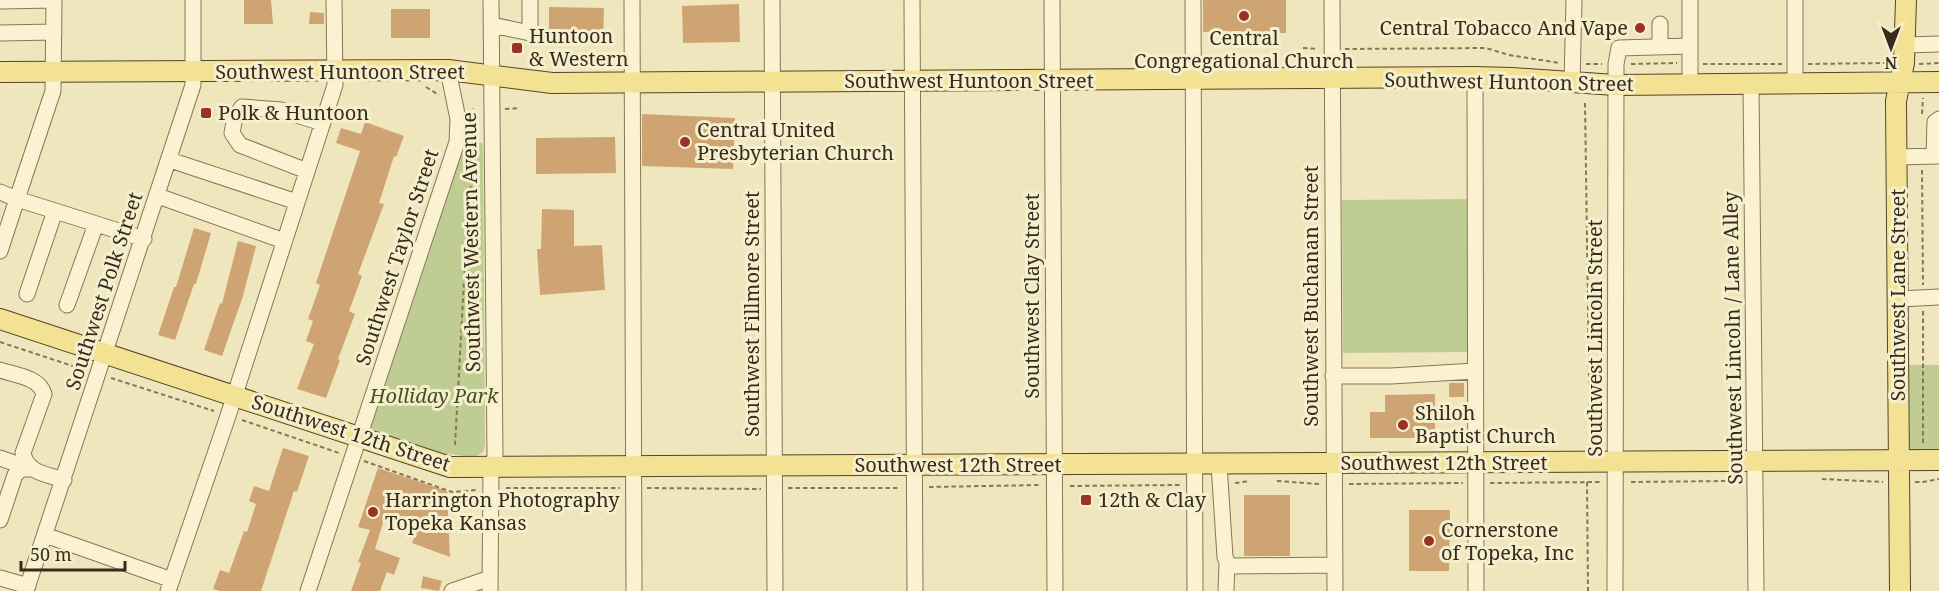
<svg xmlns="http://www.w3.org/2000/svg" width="1939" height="591" font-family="'Noto Serif',serif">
  <rect width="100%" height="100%" fill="#efe6be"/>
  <path fill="#bfcd92" d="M468 142 482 143 483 147 485 445 483 452 474 457 441 453 370 430 460 155Z
    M1470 199V352L1343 353 1342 200Z
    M1905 365H1939V451H1910L1907 448Z"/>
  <path fill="#cfa473" d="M244 0H271L273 24H244Z
    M1203 0H1286V33H1254V43L1228 42V31L1203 32Z
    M739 4 740 42 683 43 682 6Z
    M549 7 604 8 603 43H549Z
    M391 9H430V38H391Z
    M310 12 324 13V24H309Z
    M642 114 735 118 733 169 642 166Z
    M365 122 404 136 396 157 394 156 379 203 384 204 358 274 362 276 349 311 355 314 338 359 340 360 326 398 297 389 314 344 306 341 313 321 308 319 320 285 316 283 360 151 336 143 341 128 361 134Z
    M615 137 616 173 536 174V138Z
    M542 209 574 210V246L602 245 605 290 540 295 537 249H541Z
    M194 228 211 233 196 284H194L175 340 158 335 174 287H176Z
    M238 241 256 246 243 296 222 356 204 350 220 303 222 304Z
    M1449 383H1464V397H1449Z
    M1435 394V438H1370V412H1385V395Z
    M283 448 309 456 297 492 294 491 261 591H220L213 589 220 570 229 573 244 531 247 532 256 504 249 501 254 486 269 491Z
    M378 468 447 491 450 557 412 543 419 524 386 513 375 549 400 558 394 575 387 572 380 591H351L361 563 358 562 370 530 358 527Z
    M1244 495H1290V556H1244Z
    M1409 510H1450L1449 571H1409Z
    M423 576 442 581 439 591 421 588Z"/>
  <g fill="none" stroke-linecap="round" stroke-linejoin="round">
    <g stroke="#887756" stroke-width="17">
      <path id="minor" d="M632 0 634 591
        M772 0 775 591
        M912 0 915 591
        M1052 0 1055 591
        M1193 0 1195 591
        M1332 0 1335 591
        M1690 0V85
        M1795 0V85
        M0 1 54 0 53 91 17 199 0 192
        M492 25 530 33V0
        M0 33 54 32
        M1904 45 1939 44
        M1660 47V24
        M1475 77 1476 591
        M1572 83 1574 0
        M1751 85 1756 591
        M1934 156 1935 122 1939 119
        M1897 157 1939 156
        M170 160 297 202
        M307 171 240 145 232 133 235 117 242 107 281 110 322 123
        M158 196 284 241
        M0 251 17 199 144 239
        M27 294 55 211
        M1898 299 1939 297
        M67 305 96 224
        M0 370C15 375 39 377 44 394L23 453C27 473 46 474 64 480
        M1333 376H1391L1475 371
        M0 458 31 469
        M1219 464 1225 557 1228 564 1234 566 1334 565
        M0 520 15 475 21 469H31
        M45 535 172 580
        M0 578 28 586
        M26 591 193 85V0
        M168 591 228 416 335 85 334 0
        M308 591 457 142 458 119 448 70
        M452 591 490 578
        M490 591 491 467 495 457 491 0
        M1226 591 1227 563
        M1615 591 1616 64 1619 48 1690 46"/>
    </g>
    <g stroke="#55442b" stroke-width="22">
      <path id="major" d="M0 72 448 70 552 83 1475 77 1512 78 1615 85 1939 82
        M0 319 450 467 1939 460
        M1900 591 1896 101 1904 63 1906 0"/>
    </g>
    <path stroke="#887756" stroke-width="2" stroke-dasharray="4.5 3" stroke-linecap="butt" d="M1303 48 1318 49
      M1345 49 1486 48 1509 55 1560 63
      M1586 64H1602
      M1631 64 1677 63
      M1703 64H1782
      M1808 64 1887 63
      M1919 64 1939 63
      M426 87 439 95
      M1585 103 1590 445
      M505 109 520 108
      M1922 114 1923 98
      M1922 170 1923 285
      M1923 311V444
      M0 342 85 370
      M111 378 214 411
      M242 420 339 453
      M455 445 468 208 476 147 473 108
      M364 461 452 492 476 490
      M1822 479 1883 482
      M1277 481 1319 484
      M1587 482 1588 591
      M1631 482 1727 481 1742 479
      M1915 482H1923L1939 479
      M1235 483 1250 481
      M1490 483 1601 482
      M1349 484 1463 483
      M1070 486 1181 485
      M929 487 1040 485
      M506 488H620
      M647 488 761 489
      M788 488H899"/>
    <use href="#minor" stroke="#faf2d1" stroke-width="15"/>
    <use href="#major" stroke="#f4e294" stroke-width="20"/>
  </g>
  <g fill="#993125" stroke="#f6efce" stroke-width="2">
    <circle cx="1244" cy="16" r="6"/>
    <circle cx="1640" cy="28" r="6"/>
    <rect x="511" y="42" width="12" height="12" rx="3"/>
    <rect x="200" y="107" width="12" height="12" rx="3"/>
    <circle cx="685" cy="142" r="6"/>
    <circle cx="1403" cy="425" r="6"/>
    <rect x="1080" y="494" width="12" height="12" rx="3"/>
    <circle cx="373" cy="512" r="6"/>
    <circle cx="1429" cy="541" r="6"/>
  </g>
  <g text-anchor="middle" stroke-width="6" stroke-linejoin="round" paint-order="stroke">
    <g font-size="20" fill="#372c1c" stroke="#f6efce" text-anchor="start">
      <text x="1628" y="35" text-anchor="end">Central Tobacco And Vape</text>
      <text x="529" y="43">Huntoon<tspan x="529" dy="23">&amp; Western</tspan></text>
      <text x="1244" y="45" text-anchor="middle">Central<tspan x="1244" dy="23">Congregational Church</tspan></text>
      <text x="218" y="120">Polk &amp; Huntoon</text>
      <text x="697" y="137">Central United<tspan x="697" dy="23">Presbyterian Church</tspan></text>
      <text x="1415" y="420">Shiloh<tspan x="1415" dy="23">Baptist Church</tspan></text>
      <text x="385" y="507">Harrington Photography<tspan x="385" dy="23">Topeka Kansas</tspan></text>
      <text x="1098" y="507">12th &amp; Clay</text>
      <text x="1441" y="537">Cornerstone<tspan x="1441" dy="23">of Topeka, Inc</tspan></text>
    </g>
    <g font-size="20" fill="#372c1c" stroke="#f6efce">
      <text x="340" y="79">Southwest Huntoon Street</text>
      <text x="969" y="88">Southwest Huntoon Street</text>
      <text transform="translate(1509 82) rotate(1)" y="7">Southwest Huntoon Street</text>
      <text transform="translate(471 242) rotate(-91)" y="7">Southwest Western Avenue</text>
      <text transform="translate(397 257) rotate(-72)" y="7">Southwest Taylor Street</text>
      <text transform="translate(104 291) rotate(-72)" y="7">Southwest Polk Street</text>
      <text transform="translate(1898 295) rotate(-90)" y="7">Southwest Lane Street</text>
      <text transform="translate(1032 296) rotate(-90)" y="7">Southwest Clay Street</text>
      <text transform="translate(1311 296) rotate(-90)" y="7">Southwest Buchanan Street</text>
      <text transform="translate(752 314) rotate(-90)" y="7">Southwest Fillmore Street</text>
      <text transform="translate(1595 338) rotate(-90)" y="7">Southwest Lincoln Street</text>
      <text transform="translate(1733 338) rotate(-91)" y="7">Southwest Lincoln / Lane Alley</text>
      <text transform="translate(351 433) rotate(18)" y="7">Southwest 12th Street</text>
      <text x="1444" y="470">Southwest 12th Street</text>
      <text x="958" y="472">Southwest 12th Street</text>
    </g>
    <g font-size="20" font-style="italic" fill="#415421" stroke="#f6efce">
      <text x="434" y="403">Holliday Park</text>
    </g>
  </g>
  <g transform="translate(1891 48) rotate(180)" stroke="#f6efce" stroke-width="4.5" paint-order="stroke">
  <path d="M0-4.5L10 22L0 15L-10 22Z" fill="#372c1c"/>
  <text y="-9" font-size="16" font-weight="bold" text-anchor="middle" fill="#372c1c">N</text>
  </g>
  <path d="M21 561v9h104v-9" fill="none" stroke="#372c1c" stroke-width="3"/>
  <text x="30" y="561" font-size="18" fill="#372c1c" stroke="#f6efce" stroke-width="4.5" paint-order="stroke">50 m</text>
</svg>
